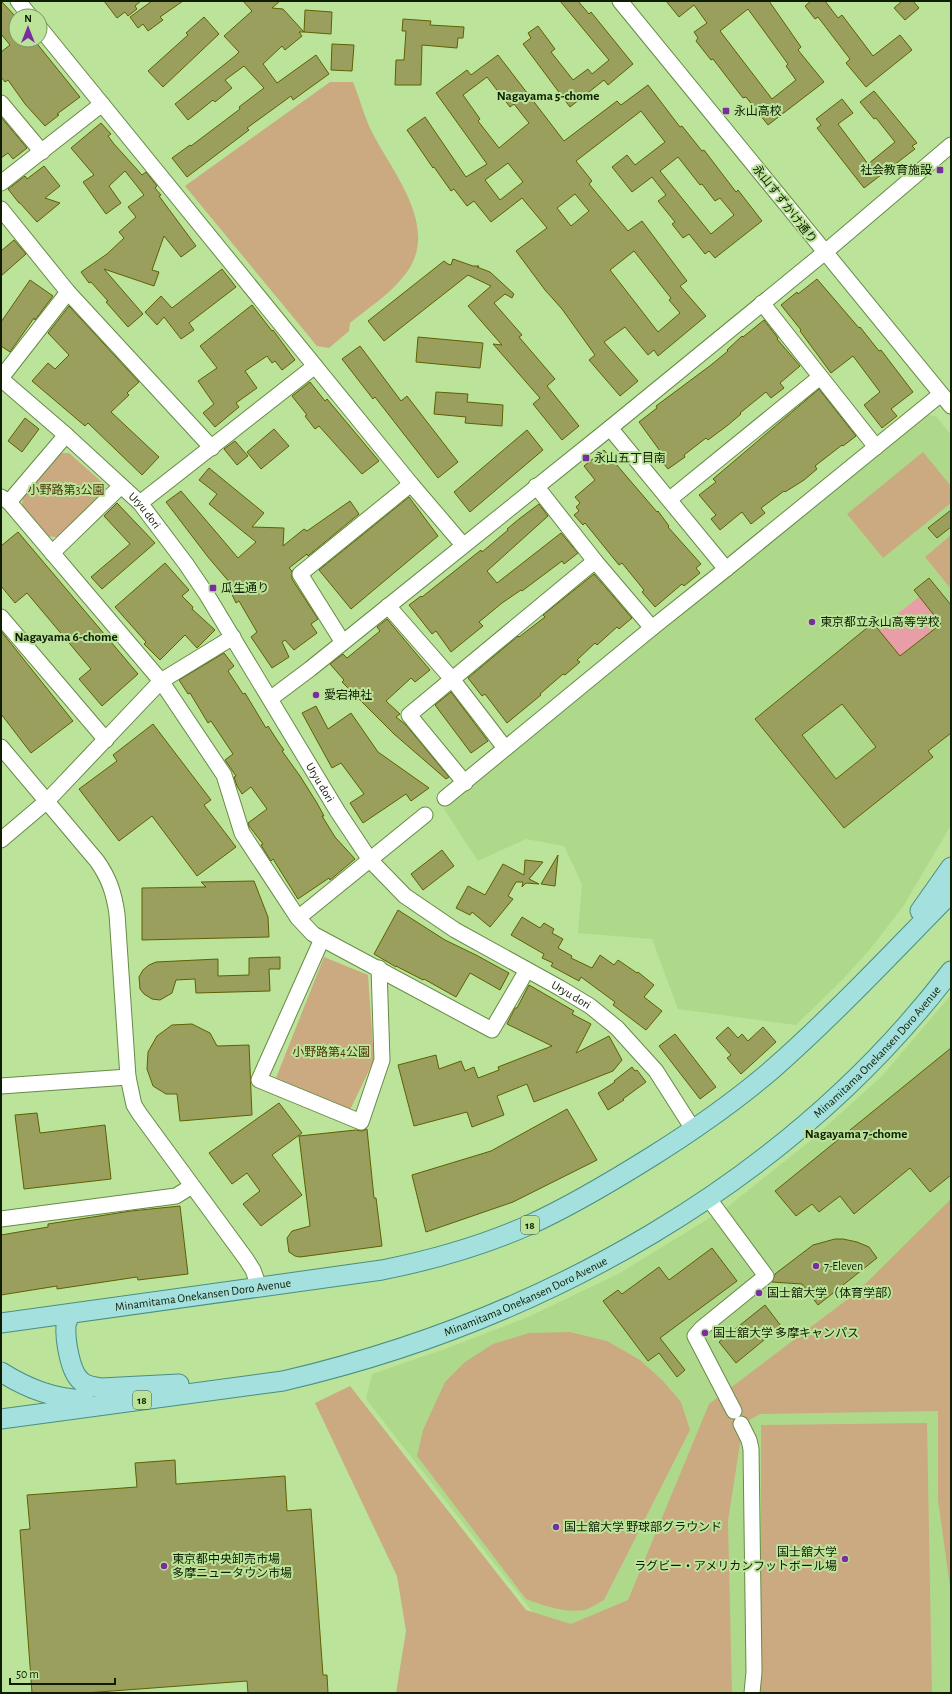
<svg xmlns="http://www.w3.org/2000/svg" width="952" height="1694" font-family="'Alegreya Sans','Noto Sans JP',sans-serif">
  <rect width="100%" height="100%" fill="#bbe39a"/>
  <path fill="#aed98a" d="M926 415 936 416 951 435V825L904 905 871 948 844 978 796 1025 678 1009 652 939 578 933 582 884 564 846 526 839 478 861 444 809Z
    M951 995V1693H602L556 1642 366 1399 372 1374 445 1349 528 1317 618 1274 726 1208 809 1142 882 1076Z"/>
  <path fill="#cbaa82" d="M330 82H353C360 99 365 120 374 136 396 177 442 232 403 277 389 295 368 308 350 323L349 331 329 348 317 346 185 186Z
    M923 452 951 486V503L883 558 847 514Z
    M61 453H69L103 483V495L60 538 48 536 22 507 23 496Z
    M951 535V589L925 557Z
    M324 957 368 975 374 1060 350 1110 276 1078Z
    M951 1199V1594L938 1500V1411L760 1414 743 1424 728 1521 732 1693H396L406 1631 397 1576 315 1403 350 1386 526 1610 571 1624 628 1600 709 1404 857 1292Z
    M570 1332 607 1341 640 1360 663 1381 681 1402 690 1430 604 1600C598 1603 591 1608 585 1610 564 1613 545 1606 526 1599L417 1456 423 1430 445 1382 465 1362 493 1344 529 1333Z
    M927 1423 932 1693H761V1425Z"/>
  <path fill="#e79ea7" d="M919 597 941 624 900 656 878 629Z"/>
  <path fill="#9b9f5e" stroke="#5e6100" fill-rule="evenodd" d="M1 1 16 17V40H34L80 97 57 114 59 115 45 126 25 104 8 80 5 82 1 77V52L10 45 1 34Z
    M104 1H141L135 6 137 9 128 16 125 12 117 18Z
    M152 1H183L160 17 163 20 148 31 143 24 138 28 130 17Z
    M243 1H280L272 8 283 9 304 32H299L302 36 285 50 282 46 263 64 277 83 316 55 329 74 293 100 291 96 247 128 249 130 187 177 172 158 190 145 191 146 240 109 239 107 264 88 244 66 225 80 232 88 215 102 213 100 188 120 175 104 235 56 239 52 224 36 252 11Z
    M560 1H578L589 14 591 12 633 64 608 85 604 80 570 107 523 44 531 38 528 33 538 26 555 49 551 52 573 80 588 69 592 74 609 60Z
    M666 1H769L801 47 798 50 824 82 768 125 746 97 743 98 713 59 711 60 696 41 698 38 694 32 707 23 694 5 679 17ZM748 9 788 64 786 66 796 80 772 99 720 31Z
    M811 1H825L838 18 842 15 873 56 900 35 912 50 866 87 846 63 850 59 818 17 815 19 805 6Z
    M902 1H913L919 8 905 20 894 8Z
    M305 10 332 12 331 34 304 32Z
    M204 17 219 34 163 87 148 71 188 35 186 33Z
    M403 19 431 21 430 25 464 27 463 38H458L457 48 422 45 421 85H395L396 60H404L406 31H402Z
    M332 44 354 45 352 71 331 70Z
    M498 55 564 141 617 101 621 105 648 85 680 127 682 126 702 151 704 150 736 192 738 190 762 221 715 258 709 251 705 254 689 234 683 238 672 224 675 222 658 201 666 195 652 177 632 192 612 167 627 155 635 165 665 142 641 111 576 161 592 181 589 184 628 231 642 221 687 281 680 286 706 316 658 356 654 350 648 355 625 327 604 342 638 381 620 396 589 360 595 355 562 309 545 290 516 251 547 228 522 198 491 222 474 201 467 206 454 189 451 191 434 167 433 168 407 130 425 117 466 177 487 164 436 93 467 70 471 75ZM487 77 510 107 514 104 529 123 499 148 478 121 480 119 463 95ZM678 157 700 185 702 184 715 201 720 198 734 215 711 234 660 171ZM508 163 523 182 500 200 485 180ZM575 194 589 211 571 226 557 208ZM634 251 671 298 669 300 680 313 658 332 610 270Z
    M874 91 917 143 912 146 915 149 864 188 817 128 821 125 816 119 842 99 853 113 838 124 868 164 895 142 876 118 874 119 860 102Z
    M1 117 27 148 13 159 8 153 1 158Z
    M101 123 111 134 108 136 114 144 142 175 146 172 157 186 155 188 161 195 159 196 196 246 181 257 164 236 152 270 159 272 154 286 104 269 143 314 128 327 106 302 108 301 91 282 89 283 81 272 107 254 124 238 119 232 136 217 128 207 144 195 125 171 109 186 121 203 106 214 83 182 94 175 71 148Z
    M44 166 60 186 45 198 60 203 37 222 20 203H19L8 189 25 176 27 179Z
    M14 240 26 254 1 276V251Z
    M453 259 473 266H479L477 267 490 272 514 294 512 298 505 294 494 303 522 335 519 337 555 379 547 386 579 426 562 440 533 404 540 398 493 344 502 345 468 306 491 286 468 275 384 341 368 321 444 261 448 264 451 265Z
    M222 269 236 287 189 323 194 330 181 339 164 317 157 325 145 312 161 296 172 308Z
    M817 279 859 328 860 327 879 351 881 350 913 392 891 409 897 416 882 428 864 405 880 392 853 356 831 373 800 331 801 330 781 305 797 292 798 294Z
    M30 280 53 296 35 320 34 318 10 352 1 346V322Z
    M252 305 272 331 273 330 295 360 282 370 275 361 272 363 267 356 245 371 257 388 236 403 239 407 215 427 203 413 214 404 198 381 217 368 200 346Z
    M69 306 139 382 127 393 129 395 111 412 159 457 142 475 88 423 85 426 32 381 48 363 55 369 69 355 48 333Z
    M764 320 778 338 777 339 800 366 780 383 784 388 771 398 766 392 740 413 741 414 728 425 708 440 706 438 684 455 685 457 668 469 656 454 660 451 639 422 657 408 656 406 711 365 728 351 727 350 742 336 743 337Z
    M418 337 483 343 480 368 416 362Z
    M360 346 401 401 407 396 458 462 438 478 375 397 373 399 342 359Z
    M310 382 325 401 327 399 379 461 362 474 319 426 315 429 305 416 307 415 292 396Z
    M819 389 856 436 843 446 842 445 815 466 817 469 804 480 785 492 784 491 761 508 765 513 751 524 742 512 720 530 711 519 716 515 699 495 716 482 713 479Z
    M436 392 468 394 467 402 503 405 502 426 465 423 466 417 434 414Z
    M25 418 39 429 22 452 8 441Z
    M274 429 289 446 261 469 247 452Z
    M527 430 543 450 470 512 454 492Z
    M235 441 248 456 237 465 224 449Z
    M604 450 657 512 658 511 669 526 668 527 701 564 696 568 700 573 684 586 682 584 655 607 642 592 644 590 622 563 619 565 585 523 583 525 574 515 579 511 576 507 580 503 575 497 595 480 584 466Z
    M209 468 264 513 252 527 284 528 283 546 304 529 307 531 350 501 359 514 308 556 307 554 289 568 292 571V579L318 619 311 624 317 633 294 650 285 640 282 642 289 657 272 668 251 637 257 632 239 601 236 603 228 586 231 584 208 557 166 502 181 491 238 558 256 542 209 504 217 494 199 480Z
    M409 497 438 536 351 609 319 570Z
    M117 503 155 543 102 589 91 577 130 544 104 516Z
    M539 504 548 516 487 571 497 583 561 533 578 553 564 564 562 561 522 591 521 590 502 603 479 622 483 626 451 652 436 631 432 634 409 605 421 596 422 597 481 550 482 552 508 530 507 529 519 519Z
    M951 510V527L937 538 928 528Z
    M18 532 138 674 102 706 79 679 91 669 27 593 15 603 1 586V546Z
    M165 563 189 590 182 596 193 607 192 609 215 630 197 648 185 635 160 660 144 644 146 642 115 607Z
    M594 574 632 618 619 629 617 627 597 645 595 643 577 660 580 662 565 675 563 674 540 694 541 695 507 723 485 694 482 696 468 678 518 636 519 637 545 617 543 615Z
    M929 578 951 605V733L928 751 933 757 844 828 755 719 873 623 900 656 941 624 914 590ZM842 704 876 747 836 779 802 735Z
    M387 619 430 670 415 682 411 678 386 701 400 714 396 717 406 725 449 777 446 779 394 734 342 682 344 680 330 664 343 654 347 658 380 631 377 627Z
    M1 631 73 721 31 753 1 714Z
    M224 653 234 666 228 671 243 694 245 693 266 728 268 726 277 740 284 750 282 751 300 776 317 803 324 816H322L335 837 355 859 330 880 329 878 298 899 273 859 271 861 269 858 261 845 263 844 249 826 248 823 267 809 251 787 242 794 237 786 234 777 236 776 225 760 233 754 211 721 208 723 190 693 188 694 179 680Z
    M451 692 488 741 471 753 435 705Z
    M316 706 328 729 351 713 378 752 429 788 411 801 406 794 363 823 350 803 364 794 341 763 332 768 302 713Z
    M153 724 211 800 204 805 236 847 197 876 152 816 119 841 79 789 117 761 113 755Z
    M442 850 454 866 423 890 411 874Z
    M558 855 555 886 541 884Z
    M525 860 543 862 529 879 539 884 526 883 522 887 523 882H516L508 896 513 899 490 927 472 912 470 915 456 908 468 886 485 895 503 864 524 875Z
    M254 881 268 917 269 937 142 940V888L206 887 201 882Z
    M398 910 445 940 476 955 509 973 500 990 470 973 456 997 424 979 423 980 396 966V967L374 954Z
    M522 917 540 928 544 923 554 929 552 933 563 939 558 948 572 956 571 958 592 968 600 955 614 965 618 960 637 973 638 972 654 985 644 997 662 1011 646 1030 613 1005 615 1002 581 977 579 981 551 966 553 963 542 958 544 954 511 935Z
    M280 957V969H269L270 991 196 993 195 979 176 980 172 993 160 1000 152 999 144 994 140 989 139 977 143 970 149 965 156 962 218 959V976L249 975V958Z
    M529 985 574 1011 572 1014 591 1024 576 1053 609 1036 622 1060 613 1071 534 1102 527 1084 497 1096 504 1115 472 1127 467 1112 414 1126 398 1065 436 1055 439 1069 461 1061 465 1071 474 1067 478 1078 499 1070 498 1067 552 1046 507 1024 515 1008H517Z
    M192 1024 210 1033 217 1046 249 1045 252 1115 180 1121 177 1094H166L153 1086 147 1069 148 1052 157 1036 172 1025Z
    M728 1027 738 1038 742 1034 748 1041 763 1027 776 1042 741 1074 727 1058 731 1055 716 1038Z
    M675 1034 716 1087 700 1099 659 1046Z
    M951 1048V1175L930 1192 910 1168 854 1214 840 1196 819 1212 812 1204 796 1216 775 1191Z
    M632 1067 635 1071 637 1070 646 1082 623 1099 624 1100 608 1110 598 1093 615 1082 614 1081Z
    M279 1103 302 1133 272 1155 302 1195 261 1226 243 1204 260 1191 247 1173 232 1184 209 1153Z
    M567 1109 597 1160 513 1202 426 1232 412 1175 491 1151Z
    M37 1113 40 1133 105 1125 111 1179 24 1189 15 1115Z
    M367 1129 374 1198H376L382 1246 300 1257 295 1256 289 1252 287 1238 292 1231 310 1226 299 1136 356 1130 362 1131Z
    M180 1206 188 1274 138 1280 137 1277 57 1289V1286L1 1295V1235L48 1227V1224L131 1211Z
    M835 1239H843L857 1242 869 1247 877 1258 818 1305 802 1284 772 1282 775 1274 813 1245Z
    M712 1248 737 1281 660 1338 685 1370 677 1377 659 1353 648 1361 603 1301 618 1290 622 1294 659 1267 669 1280Z
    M765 1305 781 1326 736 1363 719 1342Z
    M175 1460 176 1484 285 1476 287 1511 311 1509 323 1675H327L328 1693H248L247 1681 85 1693H32L20 1530 30 1529 27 1495 137 1487 135 1463Z"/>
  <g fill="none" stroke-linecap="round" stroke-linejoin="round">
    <g stroke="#678b45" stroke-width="17">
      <g id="minor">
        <path d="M18 1 30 16"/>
        <path d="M620 1 951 406"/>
        <path d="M40 28 411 484 463 545"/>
        <path d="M1 103 42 152"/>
        <path d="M1 183 102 104"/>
        <path d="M1 209 68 292 212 448"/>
        <path d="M762 303 876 447"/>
        <path d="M1 378 68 292"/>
        <path id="s1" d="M1 379 66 435 140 503 186 564 207 595 338 812 370 860 405 896 455 930 560 988 590 1006 617 1028 656 1071 693 1129"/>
        <path d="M610 428 726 569"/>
        <path d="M536 486 595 561 652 628"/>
        <path d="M1 497 9 502 161 681 224 775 242 833 298 918 313 934 492 1030 527 970"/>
        <path d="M670 499 820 377"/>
        <path d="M9 502 66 435"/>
        <path d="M140 503 315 366"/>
        <path d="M52 553 121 486"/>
        <path d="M388 606 452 679 505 748"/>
        <path d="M1 617 106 740"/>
        <path d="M342 641 300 574 411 484"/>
        <path d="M270 699 310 669 610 428 824 253 951 145"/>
        <path d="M1 747 97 861C109 878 114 893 117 914L128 1077 134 1105 139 1113 246 1259 253 1270 259 1287"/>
        <path d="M465 783 409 715 595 561"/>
        <path d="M445 798 652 628 726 569 941 394"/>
        <path d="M1 840 47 801 161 681 233 637"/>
        <path d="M298 918 425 815"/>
        <path d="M322 939 259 1080 361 1122 382 1060 379 968"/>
        <path d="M1 1086 128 1077"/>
        <path d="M709 1199 766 1276 702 1328 695 1336 734 1411"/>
        <path d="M1 1219 176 1196 192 1186"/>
        <path d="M741 1424 749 1440 751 1449 754 1672 752 1693"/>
      </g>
    </g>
    <g stroke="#488f83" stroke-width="21">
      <g id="major">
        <path d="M920 911 951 867"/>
        <path d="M70 1314C69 1317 67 1321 66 1325 65 1340 70 1372 81 1381 86 1386 94 1387 101 1388L179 1384"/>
        <path id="s2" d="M1 1323 382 1270C432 1260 482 1246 529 1225 571 1206 611 1182 651 1157 694 1130 736 1101 775 1067 837 1012 893 952 951 893"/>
        <path d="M1 1372C28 1389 53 1398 84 1400"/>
        <path id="s3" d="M1 1419 283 1381C541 1321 788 1184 951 971"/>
      </g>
    </g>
    <use href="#minor" stroke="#fff" stroke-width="15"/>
    <use href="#major" stroke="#a4e0de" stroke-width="19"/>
  </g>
  <g fill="#792d9f" stroke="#bbe39a" stroke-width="1.5">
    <rect x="722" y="107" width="8" height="8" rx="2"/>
    <rect x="936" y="166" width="8" height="8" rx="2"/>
    <rect x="582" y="454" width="8" height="8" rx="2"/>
    <rect x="209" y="584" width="8" height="8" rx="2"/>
    <circle cx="812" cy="622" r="4"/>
    <circle cx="316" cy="695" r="4"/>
    <circle cx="816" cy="1266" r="4"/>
    <circle cx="759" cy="1293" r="4"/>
    <circle cx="705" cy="1333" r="4"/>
    <circle cx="556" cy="1527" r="4"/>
    <circle cx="845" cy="1559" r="4"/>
    <circle cx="164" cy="1566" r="4"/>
  </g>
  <g text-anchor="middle" stroke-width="4" stroke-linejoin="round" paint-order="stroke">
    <g fill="#bbe39a" stroke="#435830" stroke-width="1">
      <rect x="521" y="1216" width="18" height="18" rx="3"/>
      <rect x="133" y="1391" width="18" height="18" rx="3"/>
    </g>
    <g font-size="11" font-weight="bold" fill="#0f1d02">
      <text x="530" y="1229">18</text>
      <text x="142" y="1404">18</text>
    </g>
    <g font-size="12" fill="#0f1d02" stroke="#bbe39a" text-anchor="start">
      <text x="734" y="115">永山高校</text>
      <text x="932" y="174" text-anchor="end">社会教育施設</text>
      <text x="594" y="462">永山五丁目南</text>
      <text x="221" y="592">瓜生通り</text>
      <text x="820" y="626">東京都立永山高等学校</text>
      <text x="324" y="699">愛宕神社</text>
      <text x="824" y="1270">7-Eleven</text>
      <text x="767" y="1297">国士舘大学（体育学部）</text>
      <text x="713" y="1337">国士舘大学 多摩キャンパス</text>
      <text x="564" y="1531">国士舘大学 野球部グラウンド</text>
      <text x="837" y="1556" text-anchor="end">国士舘大学<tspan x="837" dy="14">ラグビー・アメリカンフットボール場</tspan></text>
      <text x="172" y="1563">東京都中央卸売市場<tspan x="172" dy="14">多摩ニュータウン市場</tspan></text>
    </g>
    <g font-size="12" fill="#0f1d02" stroke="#bbe39a">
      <text transform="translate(785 204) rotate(52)" y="4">永山すずかけ通り</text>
      <text dy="4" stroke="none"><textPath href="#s1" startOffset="195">Uryu dori</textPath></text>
      <text dy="4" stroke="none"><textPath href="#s1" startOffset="519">Uryu dori</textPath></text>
      <text dy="4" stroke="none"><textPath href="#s1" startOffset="855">Uryu dori</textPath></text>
      <text dy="4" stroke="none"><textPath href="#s3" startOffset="974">Minamitama Onekansen Doro Avenue</textPath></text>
      <text dy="4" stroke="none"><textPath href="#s2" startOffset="204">Minamitama Onekansen Doro Avenue</textPath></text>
      <text dy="4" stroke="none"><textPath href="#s3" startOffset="542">Minamitama Onekansen Doro Avenue</textPath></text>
    </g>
    <g font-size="12" fill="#4f3205" stroke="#bbe39a">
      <text x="66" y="494">小野路第3公園</text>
      <text x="331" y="1056">小野路第4公園</text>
    </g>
    <g font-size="13" font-weight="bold" fill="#0f1d02" stroke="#bbe39a">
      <text x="548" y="100">Nagayama 5-chome</text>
      <text x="66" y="641">Nagayama 6-chome</text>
      <text x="856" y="1138">Nagayama 7-chome</text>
    </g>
  </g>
  <rect width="952" height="1694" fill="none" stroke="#0f1d02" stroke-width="4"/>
  <g transform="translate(28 28)"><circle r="19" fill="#bbe39a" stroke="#76945d"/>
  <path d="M0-3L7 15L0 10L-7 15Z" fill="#792d9f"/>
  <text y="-6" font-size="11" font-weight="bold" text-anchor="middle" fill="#0f1d02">N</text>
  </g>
  <path d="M10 1678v6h105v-6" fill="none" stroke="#0f1d02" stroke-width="2"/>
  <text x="16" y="1678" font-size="12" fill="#0f1d02" stroke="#bbe39a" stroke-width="3" paint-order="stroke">50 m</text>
</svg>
